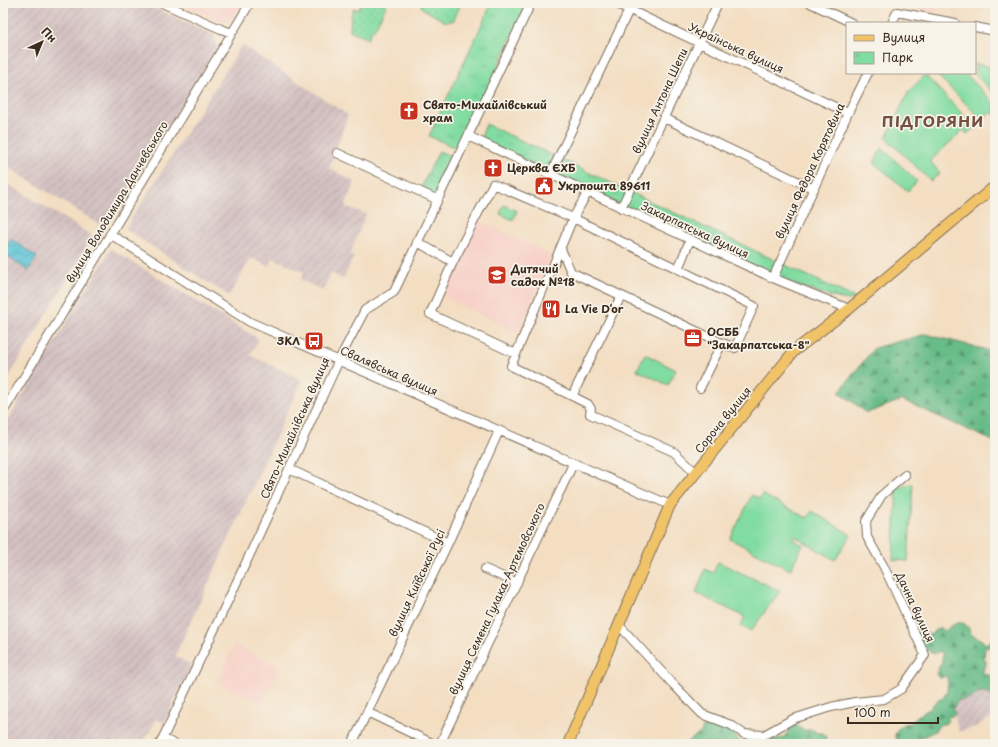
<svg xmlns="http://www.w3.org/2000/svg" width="998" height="747" font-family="'Playpen Sans',sans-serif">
  <defs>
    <pattern id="industrial-furrows" width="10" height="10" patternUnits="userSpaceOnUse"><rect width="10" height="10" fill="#d2bfc0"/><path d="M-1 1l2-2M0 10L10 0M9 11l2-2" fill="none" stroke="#b5a4a5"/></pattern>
    <pattern id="grass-dots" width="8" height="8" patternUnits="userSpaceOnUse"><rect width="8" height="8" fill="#81dca2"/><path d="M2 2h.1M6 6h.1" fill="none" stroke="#70bd8b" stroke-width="1.8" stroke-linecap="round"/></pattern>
    <pattern id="forest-firs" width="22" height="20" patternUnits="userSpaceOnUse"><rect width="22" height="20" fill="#68bc88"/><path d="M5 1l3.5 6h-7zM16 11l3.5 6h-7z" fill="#57996f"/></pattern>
    <pattern id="park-tufts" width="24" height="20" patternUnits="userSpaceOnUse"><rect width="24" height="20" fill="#81dca2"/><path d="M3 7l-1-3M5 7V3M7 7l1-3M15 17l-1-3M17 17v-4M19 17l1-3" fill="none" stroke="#70bd8b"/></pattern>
    <pattern id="water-waves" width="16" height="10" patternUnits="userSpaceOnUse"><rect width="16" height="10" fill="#59c2d5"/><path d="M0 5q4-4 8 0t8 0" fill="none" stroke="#4b9eac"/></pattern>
  </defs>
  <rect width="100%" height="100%" fill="#f7f3e8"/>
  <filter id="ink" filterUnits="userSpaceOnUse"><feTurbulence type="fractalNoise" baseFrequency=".025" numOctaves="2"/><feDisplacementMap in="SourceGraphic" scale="8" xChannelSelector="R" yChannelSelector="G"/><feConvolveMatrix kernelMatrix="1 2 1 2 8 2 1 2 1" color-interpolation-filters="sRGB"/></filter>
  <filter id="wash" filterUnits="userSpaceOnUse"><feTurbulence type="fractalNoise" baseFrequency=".012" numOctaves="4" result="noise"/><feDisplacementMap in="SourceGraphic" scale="16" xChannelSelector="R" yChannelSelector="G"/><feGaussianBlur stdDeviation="0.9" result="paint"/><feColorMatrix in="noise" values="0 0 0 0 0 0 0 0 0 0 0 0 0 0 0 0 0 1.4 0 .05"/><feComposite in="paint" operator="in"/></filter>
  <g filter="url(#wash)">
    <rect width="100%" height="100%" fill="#f3dec2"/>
    <path fill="#f7d1c7" d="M181 3H243L232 22 224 23Z
      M896 3H939L935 13Z
      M478 220 551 255 519 333 441 296Z
      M234 644 281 666 263 704 217 682Z"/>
    <path fill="url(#industrial-furrows)" d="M3 3H143L214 35 217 48 105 228 3 164Z
      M242 45 348 115 329 168 355 182 345 206 366 214 350 254 354 256 343 279 331 273 323 291 301 280 304 272 273 258 269 266 251 258 229 296 125 229Z
      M3 181 93 236 3 387Z
      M111 249 259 339 250 355 302 380 175 656 192 665 164 723 157 719 142 744H3V428Z
      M995 681V716L986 720 978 726 959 732 952 704 973 690Z"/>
    <path fill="url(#grass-dots)" stroke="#5e8360" d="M362 3H386L387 4 375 28 371 31 368 39 350 30 351 16 354 8 358 10Z
      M420 3H461L454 20C450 22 447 22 444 21L425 10 422 8Z
      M439 151 456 158 437 198 420 190Z"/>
    <path fill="url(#forest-firs)" stroke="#527353" d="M926 334 995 352V442L902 400 867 413 839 392 874 348Z
      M914 616 921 623 926 633 930 635 938 629 941 628 945 631C951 626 960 618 967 626 970 629 969 632 972 635 974 637 978 637 981 639 982 641 984 642 985 644L993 640 995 642 991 647 985 648 984 659 986 661V665L984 667 983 673 985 675 988 674 992 677H995V692L991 696 985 692H980L972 697 964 700H958L953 708 955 714 952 716H948V720L945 724H941L938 727 935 731 914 741 910 744H896L895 735 898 729 903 724 911 723 916 717 923 713 927 710H929C933 705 936 699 942 699 948 693 948 685 947 677L944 676 940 679 936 674 940 665 942 664V658L943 655 942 652H938L935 654 926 649H919L913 642 908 626 906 624C907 619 910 617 914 616Z
      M710 718C720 723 735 728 738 740L745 744H686C689 739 695 738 699 734 704 729 704 722 710 718Z
      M794 724C801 728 802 732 811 729L817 733H823L826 736 825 740 827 744H768L773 739 783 738Z"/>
    <path fill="url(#park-tufts)" stroke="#5e8360" d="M492 3H527L460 150 429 136Z
      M486 124 855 298V300C838 301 809 289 792 284L480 140Z
      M504 205 517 211 513 220 500 214Z"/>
    <path fill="#81dca2" stroke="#5e8360" d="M975 64 995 68V95L974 73H975Z
      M935 73H965L995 104V116L991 112 982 120Z
      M925 75 975 127 967 134 963 130 930 161 940 173 931 181 886 138 909 91Z
      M882 148 917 181 908 191 874 163Z
      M645 354 676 370 668 385 637 370Z
      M910 484H913L908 561 893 560 897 488Z
      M762 494 807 518 812 511 851 535 835 560 794 536 792 539 803 545 790 570 730 539 752 495 760 499Z
      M718 562 780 591 751 631 740 626 745 617 696 593 705 569 713 573Z"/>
    <path fill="url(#water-waves)" stroke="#4a767a" d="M11 239 37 257 28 271 3 253Z"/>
  </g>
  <g filter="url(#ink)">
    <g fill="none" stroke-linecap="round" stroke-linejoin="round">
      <g stroke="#7b6957" stroke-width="10">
        <path id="minor" d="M162 3 221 29 232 33
          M615 3 848 113
          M810 3 852 23
          M892 23 897 12 955 23
          M975 27 995 31
          M664 118 814 189
          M468 136 773 278 849 309
          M337 153 438 200
          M550 175 629 10
          M621 208 718 3
          M110 234 250 322 670 505
          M690 240 678 269 573 218 511 366 588 404 591 409 590 414 674 452 696 473
          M417 242 453 262 493 184 573 218 588 192
          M561 249 571 272 722 343 700 388
          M453 262 430 314 516 354
          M678 269 754 306 735 348 722 343
          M773 278 848 113 868 73
          M573 396 575 390 621 296
          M3 412 250 3
          M289 469 448 543
          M485 569 517 583
          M619 625 671 682 702 714 731 725 744 734 764 735 793 719 831 707 855 702 884 699 901 689 925 655 884 567 867 537 866 521 882 495 905 475
          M367 712 434 744
          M163 739 175 744
          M160 744 251 552 340 358 365 310 394 292 531 3
          M352 744 448 543 499 431
          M440 744 573 464"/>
      </g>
      <g stroke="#7b6957" stroke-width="12">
        <path id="major" d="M568 744 670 505 794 351 849 309 995 186"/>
      </g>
      <use href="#minor" stroke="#fff" stroke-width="8"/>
      <use href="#major" stroke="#f1c369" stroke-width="10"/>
    </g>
  </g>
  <defs>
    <g id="church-square" transform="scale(1)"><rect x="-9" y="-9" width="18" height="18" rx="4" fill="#c8321e" stroke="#f7f3e8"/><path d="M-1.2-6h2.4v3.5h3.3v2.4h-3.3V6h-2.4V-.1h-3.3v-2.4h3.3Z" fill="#fff"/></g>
    <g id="civic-square" transform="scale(1)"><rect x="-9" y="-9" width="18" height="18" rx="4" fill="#c8321e" stroke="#f7f3e8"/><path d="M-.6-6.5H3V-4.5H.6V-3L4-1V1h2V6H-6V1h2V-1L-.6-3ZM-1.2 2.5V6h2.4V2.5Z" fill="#fff"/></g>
    <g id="school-square" transform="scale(1)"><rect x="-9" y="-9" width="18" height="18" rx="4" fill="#c8321e" stroke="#f7f3e8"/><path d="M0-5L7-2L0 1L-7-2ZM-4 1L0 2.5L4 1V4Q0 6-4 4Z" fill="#fff"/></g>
    <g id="restaurant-square" transform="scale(1)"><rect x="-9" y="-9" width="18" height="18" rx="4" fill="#c8321e" stroke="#f7f3e8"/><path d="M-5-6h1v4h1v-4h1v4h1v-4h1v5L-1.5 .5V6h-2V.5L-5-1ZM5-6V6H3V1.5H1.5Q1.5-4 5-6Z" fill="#fff"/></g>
    <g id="office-square" transform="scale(1)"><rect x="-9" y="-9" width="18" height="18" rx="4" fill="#c8321e" stroke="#f7f3e8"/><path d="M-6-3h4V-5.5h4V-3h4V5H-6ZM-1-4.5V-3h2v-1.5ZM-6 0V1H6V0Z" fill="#fff"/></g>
    <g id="bus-square" transform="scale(1)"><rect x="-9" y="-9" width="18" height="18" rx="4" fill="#c8321e" stroke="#f7f3e8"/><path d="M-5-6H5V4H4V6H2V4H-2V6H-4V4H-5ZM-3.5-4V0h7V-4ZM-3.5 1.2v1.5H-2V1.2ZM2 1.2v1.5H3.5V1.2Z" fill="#fff"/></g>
  </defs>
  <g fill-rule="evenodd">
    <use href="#church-square" x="409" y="111"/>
    <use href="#church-square" x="493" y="168"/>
    <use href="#civic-square" x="544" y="186"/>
    <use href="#school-square" x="497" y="275"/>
    <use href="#restaurant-square" x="551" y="309"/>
    <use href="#office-square" x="693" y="338"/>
    <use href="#bus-square" x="314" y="341"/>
  </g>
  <g text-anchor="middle" stroke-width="3.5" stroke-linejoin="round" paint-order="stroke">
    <g font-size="11" fill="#3b2a1e" stroke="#f7f3e8">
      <text transform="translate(736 48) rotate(25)" y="4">Українська вулиця</text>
      <text transform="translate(660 101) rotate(-65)" y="4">вулиця Антона Шепи</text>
      <text transform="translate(810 171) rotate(-65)" y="4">вулиця Федора Корятовича</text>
      <text transform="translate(117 202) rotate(-59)" y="4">вулиця Володимира Данчевського</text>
      <text transform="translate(695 230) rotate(25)" y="4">Закарпатська вулиця</text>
      <text transform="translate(389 371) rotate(24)" y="4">Свалявська вулиця</text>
      <text transform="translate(723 420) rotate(-51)" y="4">Сороча вулиця</text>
      <text transform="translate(295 428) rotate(-66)" y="4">Свято-Михайлівська вулиця</text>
      <text transform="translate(417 583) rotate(-65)" y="4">вулиця Київської Русі</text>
      <text transform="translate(497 599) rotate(-65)" y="4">вулиця Семена Гулака-Артемовського</text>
      <text transform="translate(915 607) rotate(65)" y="4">Дачна вулиця</text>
    </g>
    <g font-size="11" font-weight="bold" fill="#3b2a1e" stroke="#f7f3e8" text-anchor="start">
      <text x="423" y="109">Свято-Михайлівський<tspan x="423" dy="13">храм</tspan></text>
      <text x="507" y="172">Церква ЄХБ</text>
      <text x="558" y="190">Укрпошта 89611</text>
      <text x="511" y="273">Дитячий<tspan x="511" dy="13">садок №18</tspan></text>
      <text x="565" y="313">La Vie D‘or</text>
      <text x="707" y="336">ОСББ<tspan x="707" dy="13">"Закарпатська-8"</tspan></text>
      <text x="300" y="345" text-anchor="end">ЗКЛ</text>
    </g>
    <g font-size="15" font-weight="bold" letter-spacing="1" fill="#735040" stroke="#f7f3e8">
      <text x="933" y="127">ПІДГОРЯНИ</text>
    </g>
  </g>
  <rect width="998" height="747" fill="none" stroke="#f7f3e8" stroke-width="16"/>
  <rect x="846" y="22" width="130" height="52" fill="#f7f3e8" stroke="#aca397"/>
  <rect x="854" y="35" width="20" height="6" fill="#f1c369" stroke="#aca397"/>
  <text x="882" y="42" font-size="12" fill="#3b2a1e">Вулиця</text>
  <rect x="854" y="52" width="20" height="12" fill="url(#park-tufts)" stroke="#aca397"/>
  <text x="882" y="62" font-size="12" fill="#3b2a1e">Парк</text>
  <g transform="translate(42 42) rotate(44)" stroke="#f7f3e8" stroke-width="3" paint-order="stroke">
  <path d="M0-3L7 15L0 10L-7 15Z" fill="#3b2a1e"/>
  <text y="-6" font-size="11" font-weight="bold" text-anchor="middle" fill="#3b2a1e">Пн</text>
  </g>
  <path d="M848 717v6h90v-6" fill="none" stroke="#3b2a1e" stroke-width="2"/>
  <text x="854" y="717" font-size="12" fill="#3b2a1e" stroke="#f7f3e8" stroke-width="3" paint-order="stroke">100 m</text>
</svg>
